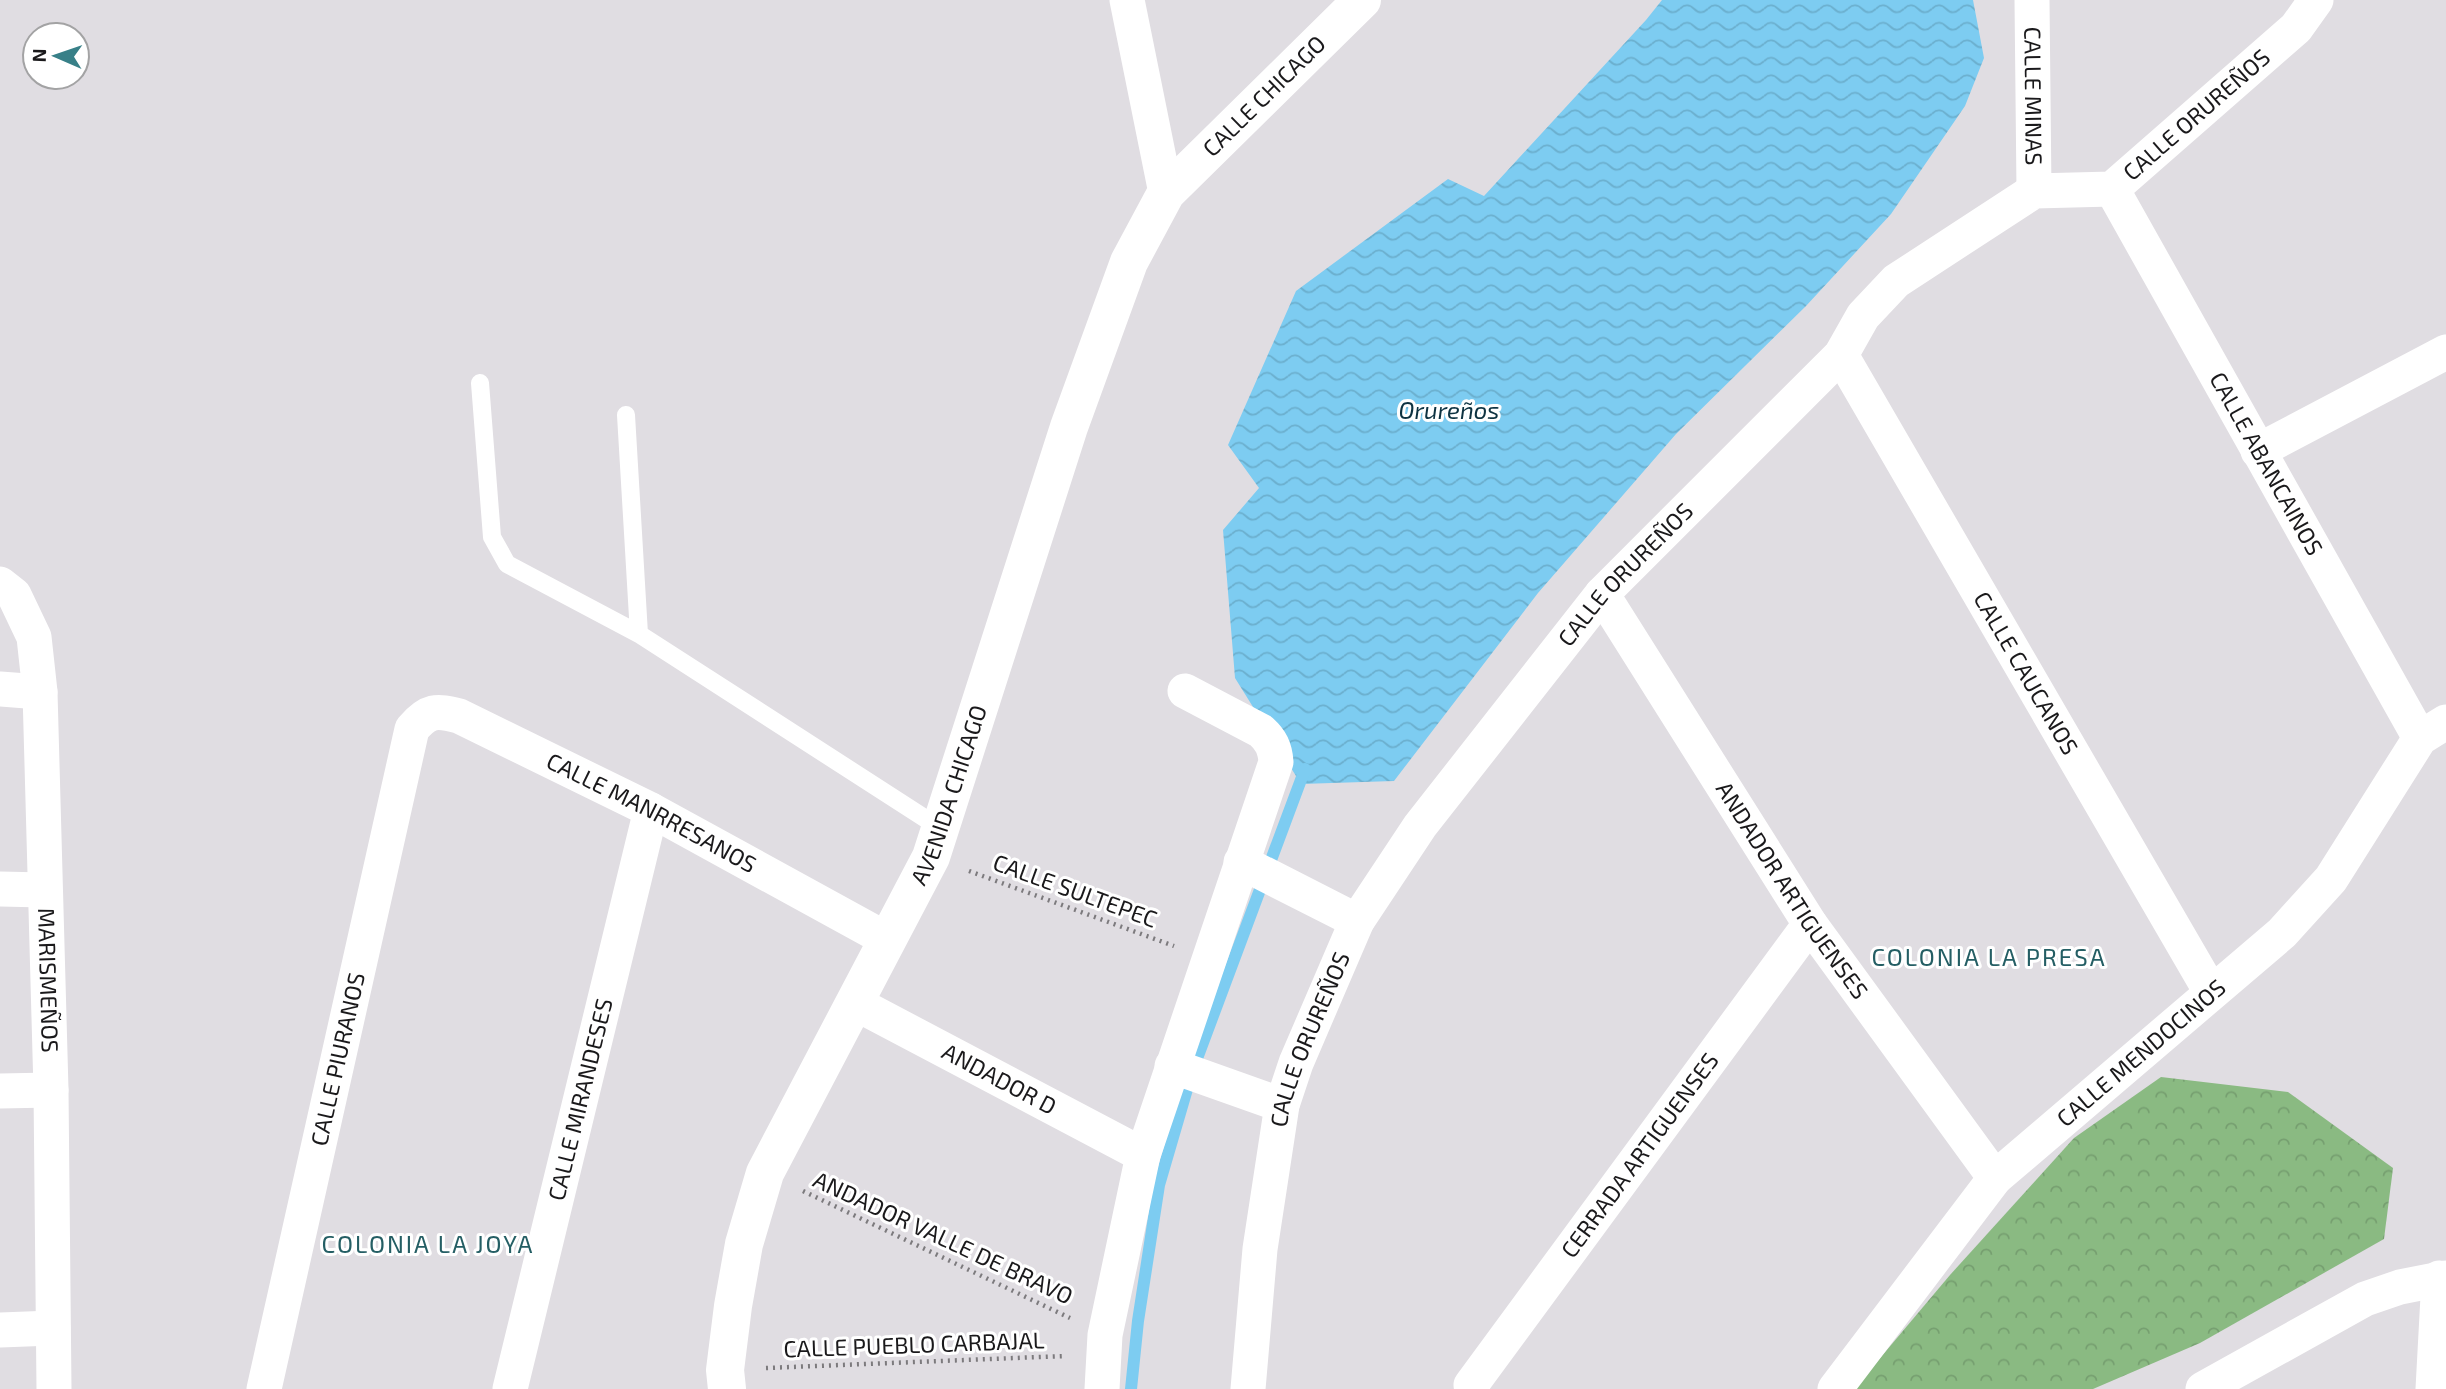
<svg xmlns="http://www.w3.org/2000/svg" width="2446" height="1389" font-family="'Exo 2',sans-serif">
  <defs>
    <pattern id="forest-crowns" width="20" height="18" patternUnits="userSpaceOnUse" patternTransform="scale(1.75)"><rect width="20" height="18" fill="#8aba82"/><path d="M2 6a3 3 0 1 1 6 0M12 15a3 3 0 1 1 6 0" fill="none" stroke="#769f70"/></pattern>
    <pattern id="water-waves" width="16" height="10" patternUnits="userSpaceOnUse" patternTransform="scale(1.75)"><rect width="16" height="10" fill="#7dccf1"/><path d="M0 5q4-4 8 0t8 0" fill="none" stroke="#6bafce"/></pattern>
  </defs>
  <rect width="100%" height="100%" fill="#e0dde2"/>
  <path fill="url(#forest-crowns)" d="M2161 1077 2288 1092 2393 1168 2384 1239 2200 1343 2093 1389H1854L1950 1275 2074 1138Z"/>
  <path fill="url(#water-waves)" d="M1662 0H1973L1984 58 1965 106 1891 214 1806 306 1676 434 1538 593 1394 781 1301 784 1235 678 1223 530 1259 488 1228 445 1296 291 1448 179 1484 196 1646 20Z"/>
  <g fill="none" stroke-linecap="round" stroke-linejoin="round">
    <path stroke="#7dccf1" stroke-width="12" d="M1131 1389 1138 1321 1159 1185 1192 1072 1305 769"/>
    <path stroke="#7c7a7d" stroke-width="4.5" stroke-dasharray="2 5" stroke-linecap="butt" d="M969 871 1174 946
      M803 1191 1070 1318
      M766 1368 1065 1356"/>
    <path stroke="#fff" stroke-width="18" d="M480 383 492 537 507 564 639 634 940 828
      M626 415 639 634"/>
    <g stroke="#fff" stroke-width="35">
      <path d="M1127 0 1166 193"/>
      <path id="s1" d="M2032 0 2034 191"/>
      <path id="s2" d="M2112 189 2420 738"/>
      <path id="s3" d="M1841 355 2211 992"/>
      <path d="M2258 451 2446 352"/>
      <path id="s4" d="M0 584 14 595 34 637 40 692 51 1090 54 1389"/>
      <path id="s5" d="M1602 594 1810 924 1995 1178"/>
      <path d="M0 689 40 692"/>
      <path d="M1241 862 1357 921"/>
      <path d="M0 889 44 890"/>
      <path id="s6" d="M855 1003 1143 1155"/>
      <path d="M1172 1066 1282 1105"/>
      <path d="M0 1091 51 1090"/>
      <path d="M0 1330 53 1328"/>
      <path id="s7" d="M1471 1385 1810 924"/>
      <path id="s8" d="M264 1389 412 729C428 710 436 710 459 716L651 810 888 940"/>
      <path id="s9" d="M510 1389 651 810"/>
      <path d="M1102 1389 1105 1335 1143 1155 1276 762C1275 748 1271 740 1261 731L1185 691"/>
      <path id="s10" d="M1248 1389 1260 1249 1282 1105 1296 1063 1357 921 1420 826 1602 594 1841 355 1863 316 1896 281 2034 191 2112 189 2296 28 2316 0"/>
      <path id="s11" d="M1835 1389 1995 1178 2282 933 2331 879 2420 738 2446 722"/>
      <path d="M2203 1389 2365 1299 2400 1287 2446 1278"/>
      <path d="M2433 1389 2439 1278"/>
    </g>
    <path stroke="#fff" stroke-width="38" id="s12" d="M727 1389 725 1370 733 1306 744 1244 765 1173 931 857 1069 427 1129 262 1166 193 1362 0"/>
  </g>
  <g text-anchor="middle" stroke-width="6" stroke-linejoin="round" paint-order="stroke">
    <g font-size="23" fill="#1a191b" stroke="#fff">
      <text dy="8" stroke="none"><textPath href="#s1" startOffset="96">CALLE MINAS</textPath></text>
      <text dy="8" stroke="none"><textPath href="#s12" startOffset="1421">CALLE CHICAGO</textPath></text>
      <text dy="8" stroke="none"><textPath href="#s10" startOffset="1680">CALLE ORUREÑOS</textPath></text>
      <text dy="8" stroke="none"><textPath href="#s2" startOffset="315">CALLE ABANCAINOS</textPath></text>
      <text dy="8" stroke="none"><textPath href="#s10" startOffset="924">CALLE ORUREÑOS</textPath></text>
      <text dy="8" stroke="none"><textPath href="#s3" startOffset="368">CALLE CAUCANOS</textPath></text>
      <text dy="8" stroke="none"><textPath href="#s12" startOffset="642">AVENIDA CHICAGO</textPath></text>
      <text dy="8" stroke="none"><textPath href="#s8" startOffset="945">CALLE MANRRESANOS</textPath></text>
      <text dy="8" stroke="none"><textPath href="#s5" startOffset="352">ANDADOR ARTIGUENSES</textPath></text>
      <text transform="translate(1075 891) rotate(20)" y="8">CALLE SULTEPEC</text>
      <text dy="8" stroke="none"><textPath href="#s4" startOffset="408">MARISMEÑOS</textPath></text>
      <text dy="8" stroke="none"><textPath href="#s10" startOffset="357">CALLE ORUREÑOS</textPath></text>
      <text dy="8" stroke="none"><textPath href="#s11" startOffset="457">CALLE MENDOCINOS</textPath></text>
      <text dy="8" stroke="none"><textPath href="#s8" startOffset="338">CALLE PIURANOS</textPath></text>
      <text dy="8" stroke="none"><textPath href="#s6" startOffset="163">ANDADOR D</textPath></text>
      <text dy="8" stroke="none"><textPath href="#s9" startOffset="298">CALLE MIRANDESES</textPath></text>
      <text dy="8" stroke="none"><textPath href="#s7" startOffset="285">CERRADA ARTIGUENSES</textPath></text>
      <text transform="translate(943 1238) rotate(25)" y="8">ANDADOR VALLE DE BRAVO</text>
      <text transform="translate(914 1345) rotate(-2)" y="8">CALLE PUEBLO CARBAJAL</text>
    </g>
    <g font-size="24" font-style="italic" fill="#0d3241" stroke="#fff">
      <text x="1449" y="419">Orureños</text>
    </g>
    <g font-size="24" letter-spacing="2" fill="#245e64" stroke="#fff">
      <text x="1989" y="966">COLONIA LA PRESA</text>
      <text x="428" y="1253">COLONIA LA JOYA</text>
    </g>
  </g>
  <g transform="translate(56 56) rotate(272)"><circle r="33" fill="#ffffff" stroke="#a3a3a4" stroke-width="2"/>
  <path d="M0-5L12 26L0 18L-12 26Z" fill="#388088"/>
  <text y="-10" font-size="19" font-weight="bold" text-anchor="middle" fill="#1a191b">N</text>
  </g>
</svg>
